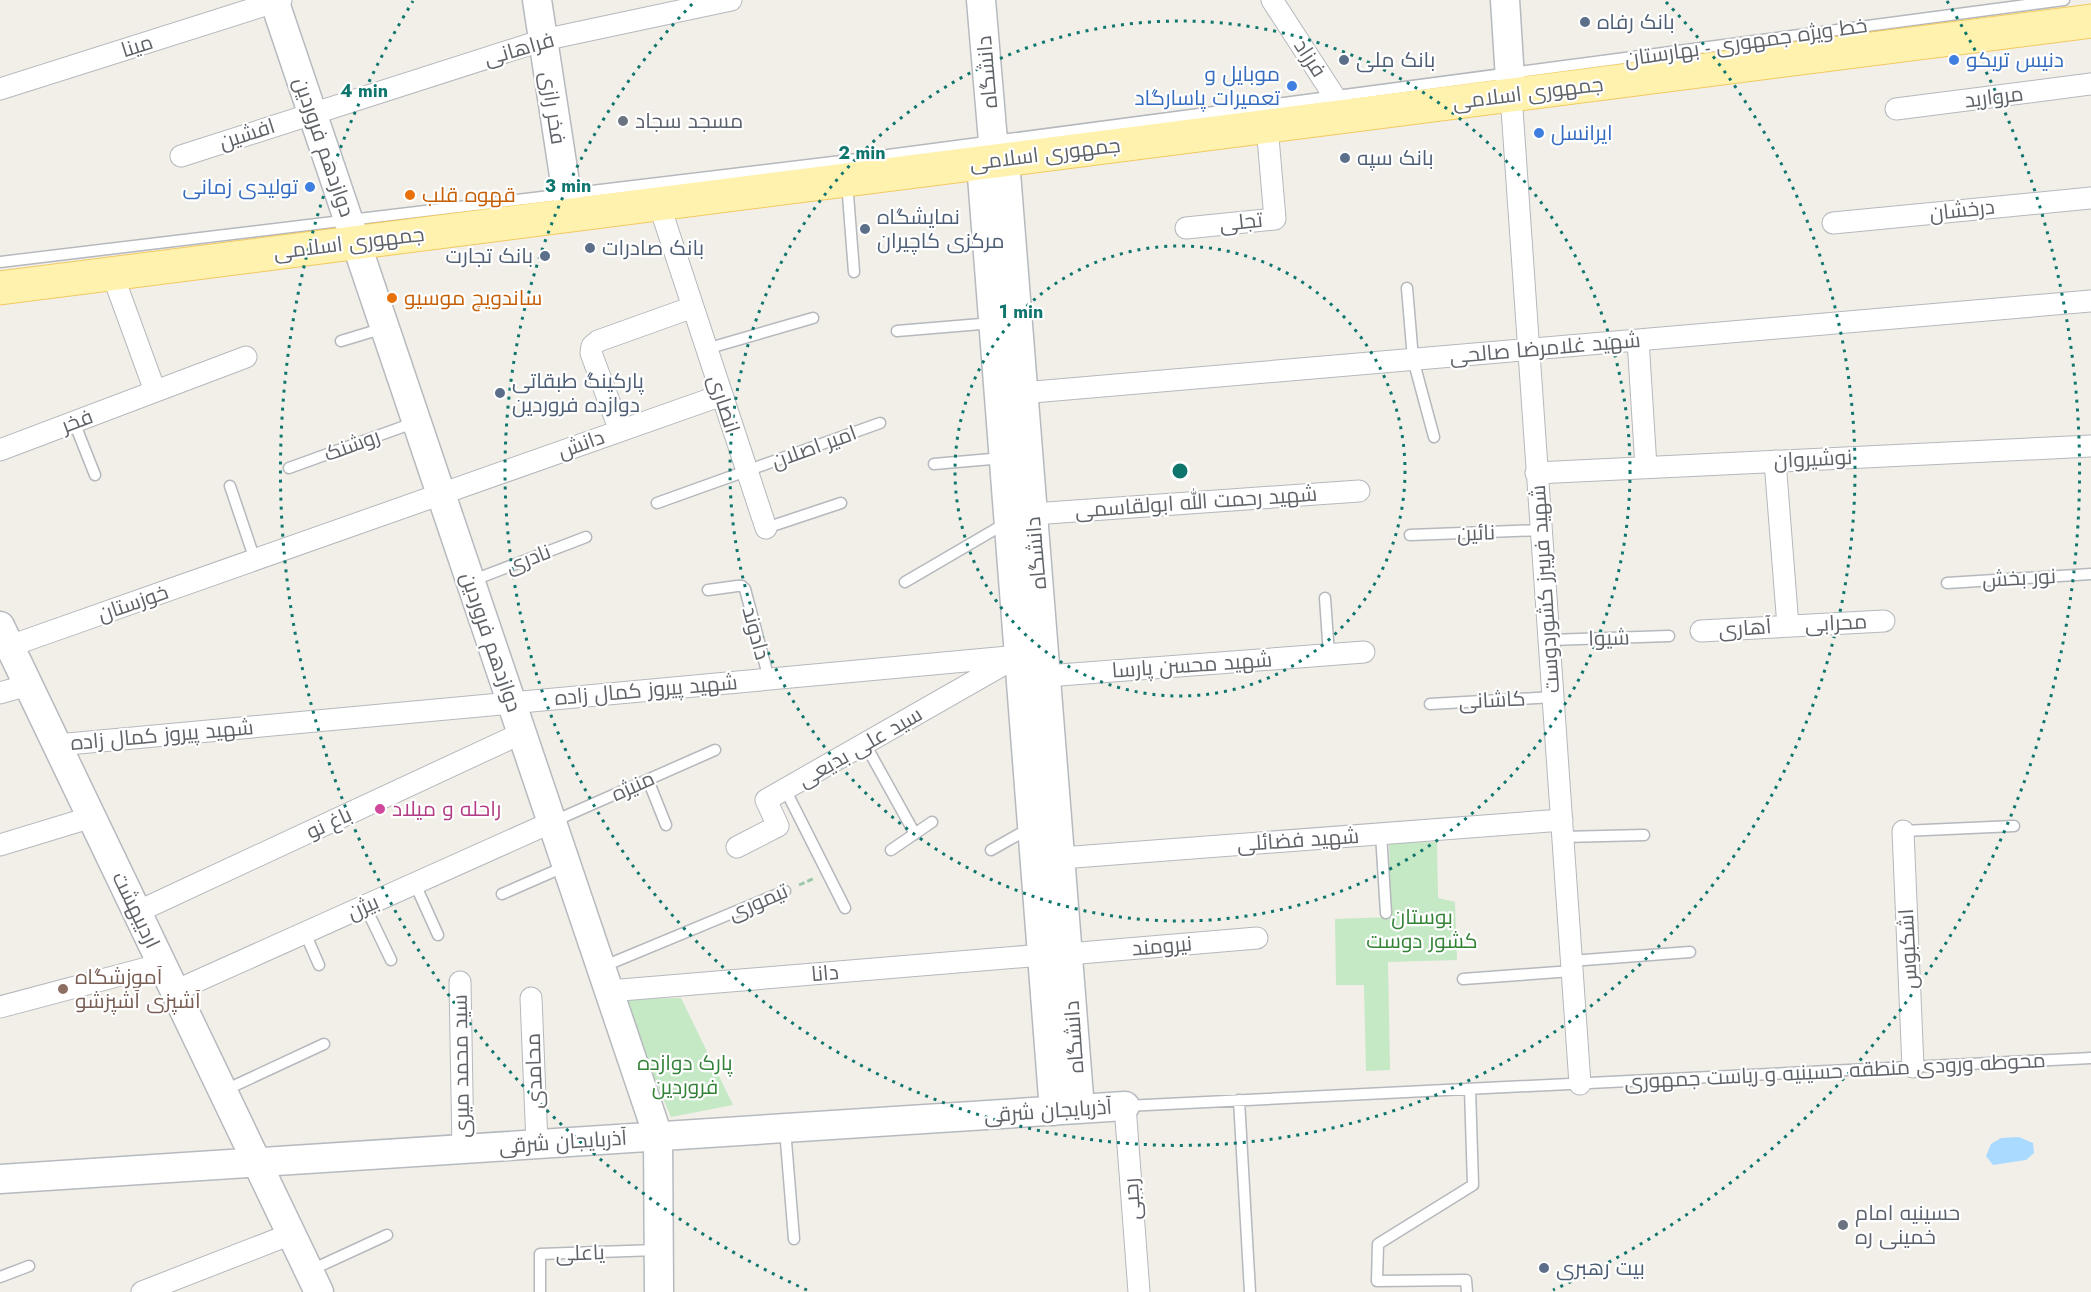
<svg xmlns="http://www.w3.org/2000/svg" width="2091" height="1292" font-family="Jost,Cairo,sans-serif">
  <rect width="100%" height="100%" fill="#f1efe8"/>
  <path fill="#c5e8c5" d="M1437 842 1438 898 1455 902 1457 960 1388 962 1390 1070 1366 1071 1364 985H1336L1335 919 1391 917 1389 843Z
    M681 998 733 1105 671 1117 621 999Z"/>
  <path fill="#aadaff" d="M2019 1137 2033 1143 2034 1153 2026 1160 1993 1165 1986 1156 1991 1144 2001 1138Z"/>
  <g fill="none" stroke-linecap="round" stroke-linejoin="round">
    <g stroke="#b5b8bc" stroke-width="13">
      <path id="lane" d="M847 182 854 272
        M0 262 858 159 2064 0
        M1407 288 1413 359 1434 437
        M897 331 993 323
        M341 341 384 328
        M706 349 813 318
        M74 422 95 475
        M934 464 1003 458
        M289 468 416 422
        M230 486 255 560
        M657 503 880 423
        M766 528 841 503
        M1410 535 1541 530
        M471 581 586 537
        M905 582 1006 523
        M1947 583 2091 574
        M708 590 737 586H742L745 589 769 679
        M1325 598 1329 655
        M1549 640 1669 636
        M1430 704 1553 697
        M865 744 915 834
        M648 780 666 825
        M785 789 845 908
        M552 822 715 750
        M1903 831 2014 826
        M1381 834 1386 913
        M1563 837 1644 835
        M891 850 932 822
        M991 850 1030 828
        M415 884 438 935
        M502 894 566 866
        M365 906 391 960
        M305 933 319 965
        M1571 961 1690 952
        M602 967 785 891
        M1463 979 1572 971
        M223 1091 324 1044
        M1239 1100 1250 1292
        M1126 1106 2091 1058
        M785 1129 794 1239
        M309 1271 387 1235
        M0 1277 29 1266
        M540 1292V1254L657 1250
        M1467 1292 1466 1280 1377 1281 1378 1244 1473 1185 1470 1089"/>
    </g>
    <g stroke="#b5b8bc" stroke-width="23">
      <path id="street" d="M1272 0 1347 116
        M0 89 281 0
        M1511 95 1580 1084
        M1896 109 2091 84
        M181 156 543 40 731 0
        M659 204 766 528
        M1833 223 2091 198
        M1186 228 1275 219 1267 126
        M112 273 155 391
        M1638 340 1646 467
        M1010 394 2091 301
        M620 431 591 353 592 346 598 341 693 307
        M0 450 246 357
        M1775 461 1788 626
        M1536 473 2091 446
        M1033 514 1359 491
        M1701 631 1884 621
        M10 646 722 395
        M1033 677 1364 652
        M0 693 28 685
        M57 745 1019 656
        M1903 831 1913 1067
        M0 845 92 817
        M737 847 778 826 766 800 1013 659
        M1048 859 1562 820
        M137 912 522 733
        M1068 954 1257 938
        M460 982 463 1149
        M175 991 552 822
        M609 991 1042 955
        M531 998 537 1144
        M0 1007 162 964
        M1125 1106 1139 1292
        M142 1292 291 1234"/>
    </g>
    <g stroke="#b6babf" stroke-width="31">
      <path id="secondary" d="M274 0 658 1136 659 1292
        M537 0 570 215
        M981 0 993 141 1005 160 1080 1109
        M1505 0 1511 95
        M981 163 1054 1111
        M0 626 319 1292
        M0 1179 1125 1106"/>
    </g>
    <g stroke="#f2c960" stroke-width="35">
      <path id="primary" d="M0 288 2091 21"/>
    </g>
    <path stroke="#9cc7a9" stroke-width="3" stroke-dasharray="6 3" stroke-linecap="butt" d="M799 885 815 878"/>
    <use href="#lane" stroke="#fff" stroke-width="10"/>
    <use href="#street" stroke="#fff" stroke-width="21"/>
    <use href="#secondary" stroke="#fff" stroke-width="28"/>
    <use href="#primary" stroke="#fff2af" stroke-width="33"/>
  </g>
  <g fill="none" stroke="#0f766e" stroke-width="3" stroke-dasharray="3 6">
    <circle cx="1180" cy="471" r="225"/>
    <circle cx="1180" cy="471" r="450"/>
    <path d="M1666 2A675 675 0 1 1 694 2"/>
    <path d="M807 1290A900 900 0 0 1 413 1M1947 1A900 900 0 0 1 1553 1290"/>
  </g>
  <g fill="#5c6f8a" stroke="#fff" stroke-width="2">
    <circle cx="1585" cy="22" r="6"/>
    <circle cx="1344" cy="60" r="6"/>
    <circle cx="1345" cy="158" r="6"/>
    <circle cx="865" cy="229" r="6"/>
    <circle cx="590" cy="248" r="6"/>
    <circle cx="545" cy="256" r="6"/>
    <circle cx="500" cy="393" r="6"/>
    <circle cx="1544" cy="1268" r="6"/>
  </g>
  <g fill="#3f7fe0" stroke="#fff" stroke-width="2">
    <circle cx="1954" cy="60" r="6"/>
    <circle cx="1292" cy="86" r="6"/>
    <circle cx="1539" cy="133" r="6"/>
    <circle cx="310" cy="187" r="6"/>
  </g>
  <g fill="#6b7280" stroke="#fff" stroke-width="2">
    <circle cx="623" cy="121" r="6"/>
    <circle cx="1843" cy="1225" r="6"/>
  </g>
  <g fill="#e8710a" stroke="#fff" stroke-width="2">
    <circle cx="410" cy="195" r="6"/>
    <circle cx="392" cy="298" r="6"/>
  </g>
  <circle fill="#d1479c" stroke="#fff" stroke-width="2" cx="380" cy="809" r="6"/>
  <circle fill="#8d6e63" stroke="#fff" stroke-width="2" cx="63" cy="989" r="6"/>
  <g text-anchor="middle" stroke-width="4.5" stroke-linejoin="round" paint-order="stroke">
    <g font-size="21" fill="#4e5e75" stroke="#fff" text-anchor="start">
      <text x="1597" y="29">بانک رفاه</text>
      <text x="1356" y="67">بانک ملی</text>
      <text x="1357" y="165">بانک سپه</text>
      <text x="877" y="224">نمایشگاه<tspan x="877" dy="24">مرکزی کاچیران</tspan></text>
      <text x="602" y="255">بانک صادرات</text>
      <text x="533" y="263" text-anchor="end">بانک تجارت</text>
      <text x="512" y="388">پارکینگ طبقاتی<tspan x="512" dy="24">دوازده فروردین</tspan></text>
      <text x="1556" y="1275">بیت رهبری</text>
    </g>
    <g font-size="21" fill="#5f6368" stroke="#fff">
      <text transform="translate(1746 42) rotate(-8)" y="7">خط ویژه جمهوری - بهارستان</text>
      <text transform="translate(137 46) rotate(-18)" y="7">مینا</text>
      <text transform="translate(519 49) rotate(-16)" y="7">فراهانی</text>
      <text transform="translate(1310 58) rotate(57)" y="7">فرزاد</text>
      <text transform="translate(987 72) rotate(-95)" y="7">دانشگاه</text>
      <text transform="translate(1528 93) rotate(-7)" y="7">جمهوری اسلامی</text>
      <text transform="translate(1994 97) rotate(-7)" y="7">مروارید</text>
      <text transform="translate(553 108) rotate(81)" y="7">فخر رازی</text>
      <text transform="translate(247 134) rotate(-18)" y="7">افشین</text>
      <text transform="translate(324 147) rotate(71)" y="7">دوازدهم فروردین</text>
      <text transform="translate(1045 154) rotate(-7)" y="7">جمهوری اسلامی</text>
      <text transform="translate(1962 210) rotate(-6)" y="7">درخشان</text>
      <text transform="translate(1241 222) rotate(-6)" y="7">تجلی</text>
      <text transform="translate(349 243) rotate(-7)" y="7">جمهوری اسلامی</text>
      <text transform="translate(1545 348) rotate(-5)" y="7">شهید غلامرضا صالحی</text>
      <text transform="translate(724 404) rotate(72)" y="7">انصاری</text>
      <text transform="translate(77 421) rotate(-21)" y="7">فخر</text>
      <text transform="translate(581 444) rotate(-20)" y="7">دانش</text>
      <text transform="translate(352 445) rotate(-20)" y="7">روشنک</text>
      <text transform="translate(814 447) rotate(-20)" y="7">امیر اصلان</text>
      <text transform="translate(1813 459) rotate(-3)" y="7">نوشیروان</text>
      <text transform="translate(1196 502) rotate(-4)" y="7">شهید رحمت الله ابولقاسمی</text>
      <text transform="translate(1476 533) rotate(-2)" y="7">نائین</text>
      <text transform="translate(1036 553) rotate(-95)" y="7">دانشگاه</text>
      <text transform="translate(528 559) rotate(-21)" y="7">نادری</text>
      <text transform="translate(2019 578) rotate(-3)" y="7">نور بخش</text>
      <text transform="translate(1545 589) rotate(-94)" y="7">شهید فریبرز کشوردوست</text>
      <text transform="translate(133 603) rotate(-19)" y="7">خوزستان</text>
      <text transform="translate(1836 623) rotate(-3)" y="7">محرابی</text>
      <text transform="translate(1745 628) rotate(-4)" y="7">آهاری</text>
      <text transform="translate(756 633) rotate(75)" y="7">دادوند</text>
      <text transform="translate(1609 638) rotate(-2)" y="7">شیوا</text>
      <text transform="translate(491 642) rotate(71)" y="7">دوازدهم فروردین</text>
      <text transform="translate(1192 665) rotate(-4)" y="7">شهید محسن پارسا</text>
      <text transform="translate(646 690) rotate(-5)" y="7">شهید پیروز کمال زاده</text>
      <text transform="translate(1492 700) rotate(-3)" y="7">کاشانی</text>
      <text transform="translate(162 735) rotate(-5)" y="7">شهید پیروز کمال زاده</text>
      <text transform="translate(860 747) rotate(-30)" y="7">سید علی بدیعی</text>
      <text transform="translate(633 786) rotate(-24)" y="7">منیژه</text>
      <text transform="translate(329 823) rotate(-25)" y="7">باغ نو</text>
      <text transform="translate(1298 840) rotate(-4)" y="7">شهید فضائلی</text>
      <text transform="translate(758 902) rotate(-23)" y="7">تیموری</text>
      <text transform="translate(363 907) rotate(-24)" y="7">بیژن</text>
      <text transform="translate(136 910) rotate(64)" y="7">اردیبهشت</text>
      <text transform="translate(1162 946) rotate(-5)" y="7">نیرومند</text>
      <text transform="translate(1908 949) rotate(-93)" y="7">اشکبوس</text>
      <text transform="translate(825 973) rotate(-5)" y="7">دانا</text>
      <text transform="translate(1074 1037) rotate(-94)" y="7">دانشگاه</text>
      <text transform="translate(461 1066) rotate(-91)" y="7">سید محمد میری</text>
      <text transform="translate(534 1071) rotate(-92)" y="7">محامدی</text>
      <text transform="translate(1835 1071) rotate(-3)" y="7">محوطه ورودی منطقه حسینیه و ریاست جمهوری</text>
      <text transform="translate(1048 1111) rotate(-4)" y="7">آذربایجان شرقی</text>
      <text transform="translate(563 1142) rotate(-4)" y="7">آذربایجان شرقی</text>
      <text transform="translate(1132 1199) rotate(-94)" y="7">رجبی</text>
      <text transform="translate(580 1253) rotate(-2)" y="7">یاعلی</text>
    </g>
    <g font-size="21" fill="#366cbe" stroke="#fff" text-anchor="start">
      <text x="1966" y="67">دنیس تریکو</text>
      <text x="1280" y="81" text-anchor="end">موبایل و<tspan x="1280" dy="24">تعمیرات پاسارگاد</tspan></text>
      <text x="1551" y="140">ایرانسل</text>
      <text x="298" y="194" text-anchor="end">تولیدی زمانی</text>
    </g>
    <g font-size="21" fill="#5b616d" stroke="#fff" text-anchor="start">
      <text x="635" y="128">مسجد سجاد</text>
      <text x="1855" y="1220">حسینیه امام<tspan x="1855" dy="24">خمینی ره</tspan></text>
    </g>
    <g font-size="21" fill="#c56008" stroke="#fff" text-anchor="start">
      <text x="422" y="202">قهوه قلب</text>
      <text x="404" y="305">ساندویچ موسیو</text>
    </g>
    <g font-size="21" fill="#b23c85" stroke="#fff" text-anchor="start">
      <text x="392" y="816">راحله و میلاد</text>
    </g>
    <g font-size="21" fill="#348238" stroke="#fff">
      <text x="1422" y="924">بوستان<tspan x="1422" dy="24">کشور دوست</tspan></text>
      <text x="685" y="1070">پارک دوازده<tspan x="685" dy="24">فروردین</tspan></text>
    </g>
    <g font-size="21" fill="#785e54" stroke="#fff" text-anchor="start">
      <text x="75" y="984">آموزشگاه<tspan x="75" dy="24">آشپزی آشپزشو</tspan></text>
    </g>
  </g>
  <circle cx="1180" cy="471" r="9" fill="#0f766e" stroke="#fff" stroke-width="3"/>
  <g font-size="18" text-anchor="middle" font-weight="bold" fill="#0f766e" stroke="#fff" stroke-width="4.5" stroke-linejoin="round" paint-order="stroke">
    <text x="364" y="97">4 min</text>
    <text x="862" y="159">2 min</text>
    <text x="568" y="192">3 min</text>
    <text x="1021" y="318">1 min</text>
  </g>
</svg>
